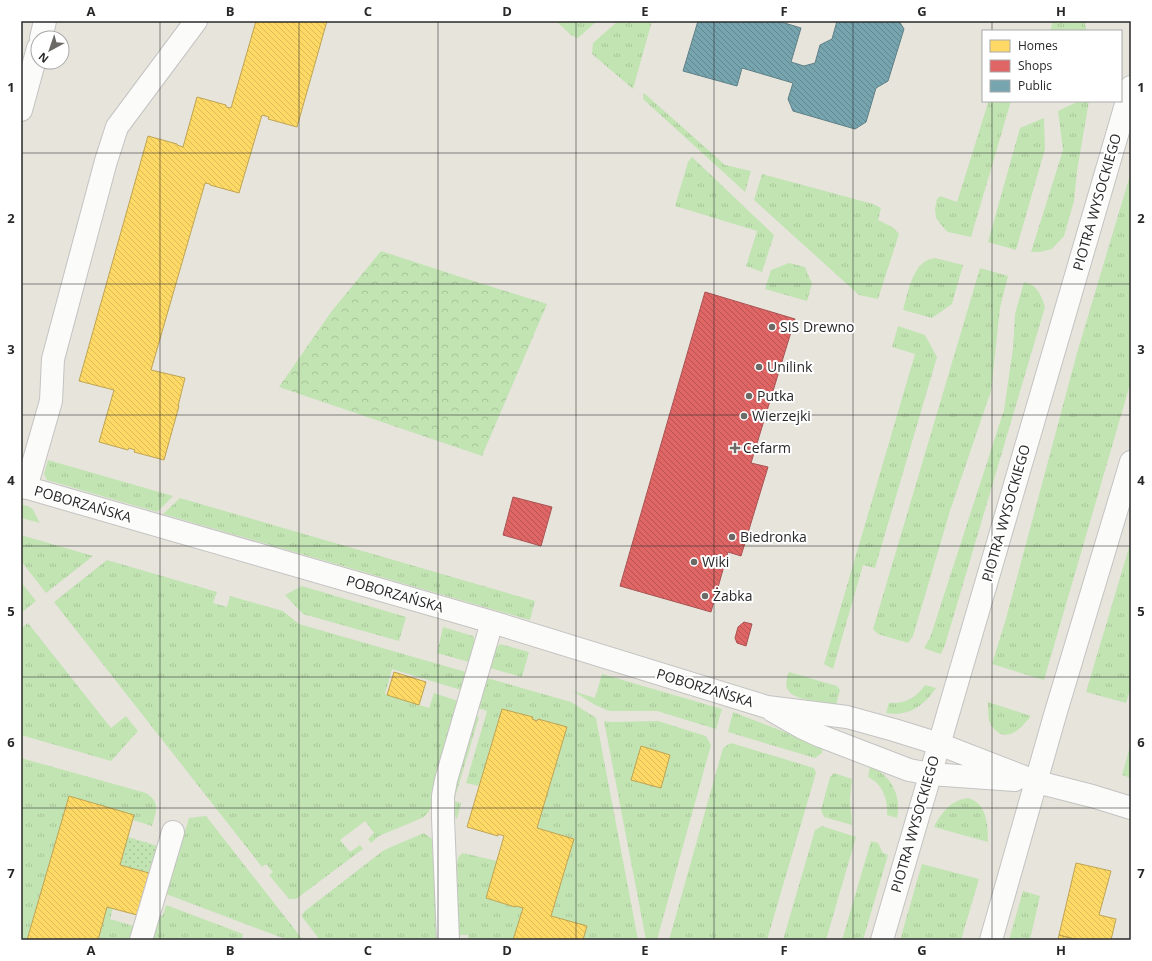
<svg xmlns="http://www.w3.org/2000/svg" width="1152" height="961" font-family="'Open Sans',sans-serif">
  <defs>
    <pattern id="grass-tufts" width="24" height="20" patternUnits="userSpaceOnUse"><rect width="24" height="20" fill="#c2e4b3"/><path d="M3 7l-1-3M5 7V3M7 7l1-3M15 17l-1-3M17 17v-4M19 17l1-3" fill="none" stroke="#a7c49a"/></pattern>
    <pattern id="park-crowns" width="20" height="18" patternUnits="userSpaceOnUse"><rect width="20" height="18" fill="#c2e4b3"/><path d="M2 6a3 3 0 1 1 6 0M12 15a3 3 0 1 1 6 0" fill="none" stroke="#a7c49a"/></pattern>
    <pattern id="garden-dots" width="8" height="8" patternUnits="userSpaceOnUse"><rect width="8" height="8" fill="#c2e4b3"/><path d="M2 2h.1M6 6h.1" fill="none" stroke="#a7c49a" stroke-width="1.8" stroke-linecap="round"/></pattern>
    <pattern id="homes-back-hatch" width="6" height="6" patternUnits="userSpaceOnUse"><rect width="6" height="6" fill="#ffd966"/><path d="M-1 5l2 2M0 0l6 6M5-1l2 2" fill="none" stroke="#dbba58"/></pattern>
    <pattern id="shops-back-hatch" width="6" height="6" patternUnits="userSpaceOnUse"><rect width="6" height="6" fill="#e06666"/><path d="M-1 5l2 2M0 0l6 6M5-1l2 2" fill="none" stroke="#b65454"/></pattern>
    <pattern id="public-back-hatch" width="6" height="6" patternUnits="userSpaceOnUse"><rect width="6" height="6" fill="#76a5af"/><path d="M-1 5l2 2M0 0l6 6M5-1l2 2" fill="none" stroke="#61868e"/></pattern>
  </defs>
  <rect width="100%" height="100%" fill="#e7e4dc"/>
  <path fill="url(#grass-tufts)" d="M556 21H597L578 38 571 35Z
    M618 21H652L633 89 592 54 593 43Z
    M1053 21H1086L1085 24 1087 31H1050Z
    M644 93 725 165 751 171 745 192 643 99Z
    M984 101H1011L971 237 948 232 942 226 936 218 935 209 937 199 940 196 957 202 988 103Z
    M1079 101H1089L1077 171 1074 201 1064 236 1052 249 1040 252H1031L1063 150 1058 111Z
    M1044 118 1045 149 1016 250 988 242 1020 128Z
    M692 157 774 235 762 272 746 266 757 231 675 206 688 162Z
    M1131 172V381L1044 680 992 664 1005 622 1077 353Z
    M762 174 873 204 881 208 878 220 894 228 899 234 878 299 859 295 754 200Z
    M935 258 963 265 952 304 932 318 903 310C907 296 912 268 926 261 928 259 932 259 935 258Z
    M789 263 805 267 812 284 807 301 765 289 771 270Z
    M980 268 1008 276 1000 308 991 391 950 511 913 636 908 643 878 634 873 629Z
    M1024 282C1037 285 1041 294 1045 307L945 645 941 654 937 653 924 648 930 638 1004 410 1013 348 1015 314Z
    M898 326 925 335 937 357 875 568 863 565 833 669 824 664 915 354 892 347Z
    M48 460 173 496 157 512 47 480 44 474Z
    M180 498 535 601 530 620 163 514Z
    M21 504 32 508 40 523 21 518Z
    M21 535 93 556 46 593 21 561Z
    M1131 541V686L1126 703 1086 692Z
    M107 560 217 592 213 603 227 607 230 596 283 611 299 624 466 672 461 690 392 669 385 694 429 708 434 693 458 701 433 787 431 807 428 813 422 818 379 836 371 843 368 839 374 833 365 821 340 840 350 852 360 845 363 849 296 899H289L269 875 273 872 266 864 262 867 54 602Z
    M21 582 36 601 21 613Z
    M302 586 406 617 399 641 303 614 285 595Z
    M28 623 111 728 126 716 138 731 111 761 21 735V628Z
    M443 627 473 636 475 641 469 662 437 653Z
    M500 644 529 652 522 677 490 668 496 648Z
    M789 672 837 686 840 690 836 705C823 702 791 701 787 688 785 683 787 677 789 672Z
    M602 674 722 709 716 729 657 711H609L595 705 573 691 595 698Z
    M487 678 571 702 596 718 638 940H583L587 926 551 916 574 839 537 828 567 727 538 719 537 721 532 719V717L502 709 479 786 466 783 487 711 478 708Z
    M925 685 936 688C924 706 908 717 886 713L889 703C905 704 916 698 925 685Z
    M988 702 1031 716C1022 727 1010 742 996 731 993 728 990 724 989 720 988 714 988 708 988 702Z
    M733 712 823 747 822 753 815 758 728 732Z
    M476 716 479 717 454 801 461 803 457 819 454 815V790Z
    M604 721 612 722 658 721 706 736 711 745 657 940H646Z
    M731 743 814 768 816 773 767 940H669L723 748Z
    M1131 743V778L1122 775Z
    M21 758 146 793C161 803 156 811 152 826L133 820V815L69 796 27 940H21Z
    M870 766C891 775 902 796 897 818L887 815C888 799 883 784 868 777Z
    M834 773 852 779 850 799 852 825 824 817 821 810 830 777Z
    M968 798C987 803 988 825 988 842L934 827C941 813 951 800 968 798Z
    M206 816 303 940H288L166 894 189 818Z
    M822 826 856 837 826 940H783L815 830Z
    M424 833 432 839 437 940H320L303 918 302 915 305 911 384 850Z
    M871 841 878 843 883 853 888 855 863 940H842Z
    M463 853 497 861 486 898 515 907 516 906 523 908 513 940H468V935H459L456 865 459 856Z
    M922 864 979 879 961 940H900Z
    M1023 891 1040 896 1030 940H1009Z
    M166 905 243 934 242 938 239 940H152L159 917 163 915Z
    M107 907 113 908 110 919 134 926 130 940H98Z"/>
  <path fill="url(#park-crowns)" d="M381 251 467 279 547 304 482 456 279 387 331 312Z"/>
  <path fill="url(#garden-dots)" d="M128 837 158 846 149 873 120 865Z"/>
  <path fill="url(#homes-back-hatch)" stroke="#bea453" d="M256 21H327L297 127 268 119 269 117 262 115 239 193 210 185V184L205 183 151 370 185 378 178 406H179L164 460 134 452 135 450 129 448 128 450 99 442 114 390 79 381 148 136 177 144V145L183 147 197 97 226 105V107L231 108Z
    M394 672 426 682 419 705 387 695Z
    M502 709 533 717 532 719 537 721 538 719 567 727 537 828 574 839 551 916 587 926 583 940H513L523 908 516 906 515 907 486 898 504 836 498 834V836L467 827Z
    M641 746 670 755 661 788 631 780Z
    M69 796 134 815 120 865 149 873 137 915 107 907 98 940H27Z
    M1076 863 1111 871 1099 915 1116 919 1111 940H1078L1059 935Z
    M1059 935 1078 940H1058Z"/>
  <path fill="url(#shops-back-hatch)" stroke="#a95353" d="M705 292 795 319 751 463 768 467 741 556 728 552 711 612 620 586Z
    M513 497 552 507 541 546 503 535Z
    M744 622 752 624 746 646 737 643 735 638 738 627Z"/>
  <path fill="url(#public-back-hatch)" stroke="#5f8086" d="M698 21H778L801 28 791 62 804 66 815 63 820 45 832 39 837 21H899L904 29 888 81 876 88 866 122 855 129 793 111 788 99 793 83 742 68 737 86 683 71Z"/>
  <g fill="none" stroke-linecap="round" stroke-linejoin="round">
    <g stroke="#c4c3c2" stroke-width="24">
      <path id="street" d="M41 38 45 21
        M21 110 38 48
        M21 486 492 622 767 707 847 717 894 730 939 744 1037 782 1092 796 1131 808
        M26 488 51 401 53 359 106 161 117 127 196 21
        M773 711 801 727 818 735 909 770 930 774 1015 780
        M141 940 173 832
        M448 940 443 818V796L446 780 492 622"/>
    </g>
    <g stroke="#c4c3c2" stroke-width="24">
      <path id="secondary" d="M882 940 1131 87
        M991 940 1055 715 1131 462"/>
    </g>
    <use href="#street" stroke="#fbfbfa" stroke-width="22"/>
    <use href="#secondary" stroke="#fbfbfa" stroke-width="22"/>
  </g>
  <path fill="none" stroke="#282828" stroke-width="1" stroke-opacity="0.55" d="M160 21V940M299 21V940M438 21V940M576 21V940M714 21V940M853 21V940M992 21V31M992 101V940M21 153H1131M21 284H1131M21 415H1131M21 546H1131M21 677H1131M21 808H1131"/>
  <g fill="#6b6a67" stroke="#fff" stroke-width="1.5">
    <circle cx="772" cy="327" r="4"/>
    <circle cx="759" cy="367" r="4"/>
    <circle cx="749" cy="396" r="4"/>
    <circle cx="744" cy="416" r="4"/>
    <path d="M733 442h4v4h4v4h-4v4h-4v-4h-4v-4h4z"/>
    <circle cx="732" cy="537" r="4"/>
    <circle cx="694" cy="562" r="4"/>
    <circle cx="705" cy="596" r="4"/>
  </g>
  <g text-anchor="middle" stroke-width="4" stroke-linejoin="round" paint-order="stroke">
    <g font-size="14" fill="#282828" stroke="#fff">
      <text transform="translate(1097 202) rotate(-74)" y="5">PIOTRA WYSOCKIEGO</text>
      <text transform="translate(83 504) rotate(16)" y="5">POBORZAŃSKA</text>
      <text transform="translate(1006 513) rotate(-74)" y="5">PIOTRA WYSOCKIEGO</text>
      <text transform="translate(395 594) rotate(16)" y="5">POBORZAŃSKA</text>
      <text transform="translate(705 688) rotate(17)" y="5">POBORZAŃSKA</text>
      <text transform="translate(915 824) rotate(-74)" y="5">PIOTRA WYSOCKIEGO</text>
    </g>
    <g font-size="14" fill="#282828" stroke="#fff" text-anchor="start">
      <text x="780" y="332">SIS Drewno</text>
      <text x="767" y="372">Unilink</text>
      <text x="757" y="401">Putka</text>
      <text x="752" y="421">Wierzejki</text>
      <text x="743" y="453">Cefarm</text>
      <text x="740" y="542">Biedronka</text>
      <text x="702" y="567">Wiki</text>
      <text x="713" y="601">Żabka</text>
    </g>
  </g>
  <rect width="1152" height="961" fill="none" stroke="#ffffff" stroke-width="44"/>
  <rect x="982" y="30" width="140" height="72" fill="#ffffff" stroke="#a9a9a9"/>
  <rect x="990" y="40" width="20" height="12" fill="#ffd966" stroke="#a9a9a9"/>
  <text x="1018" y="50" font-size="12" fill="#282828">Homes</text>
  <rect x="990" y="60" width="20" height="12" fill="#e06666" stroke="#a9a9a9"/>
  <text x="1018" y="70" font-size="12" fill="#282828">Shops</text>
  <rect x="990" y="80" width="20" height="12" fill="#76a5af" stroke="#a9a9a9"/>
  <text x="1018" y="90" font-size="12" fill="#282828">Public</text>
  <g transform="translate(50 50) rotate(220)"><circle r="19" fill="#ffffff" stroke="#a9a9a9"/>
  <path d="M0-3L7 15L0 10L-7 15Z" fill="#6b6a67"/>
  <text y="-6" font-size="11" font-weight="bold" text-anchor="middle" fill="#282828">N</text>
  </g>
  <rect x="22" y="22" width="1108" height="917" fill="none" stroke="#282828" stroke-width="1.5"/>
  <g font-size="13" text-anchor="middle" font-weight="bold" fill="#282828">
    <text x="91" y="16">A</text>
    <text x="230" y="16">B</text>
    <text x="368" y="16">C</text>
    <text x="507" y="16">D</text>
    <text x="645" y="16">E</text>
    <text x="784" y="16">F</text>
    <text x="922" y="16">G</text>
    <text x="1061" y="16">H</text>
    <text x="11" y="92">1</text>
    <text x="1141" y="92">1</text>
    <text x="11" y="223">2</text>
    <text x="1141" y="223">2</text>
    <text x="11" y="354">3</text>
    <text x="1141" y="354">3</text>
    <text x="11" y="485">4</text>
    <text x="1141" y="485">4</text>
    <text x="11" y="616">5</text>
    <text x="1141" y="616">5</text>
    <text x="11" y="747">6</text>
    <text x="1141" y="747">6</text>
    <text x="11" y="878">7</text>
    <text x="1141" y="878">7</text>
    <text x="91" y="955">A</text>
    <text x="230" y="955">B</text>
    <text x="368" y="955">C</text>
    <text x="507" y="955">D</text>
    <text x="645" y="955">E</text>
    <text x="784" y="955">F</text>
    <text x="922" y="955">G</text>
    <text x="1061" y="955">H</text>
  </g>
</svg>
